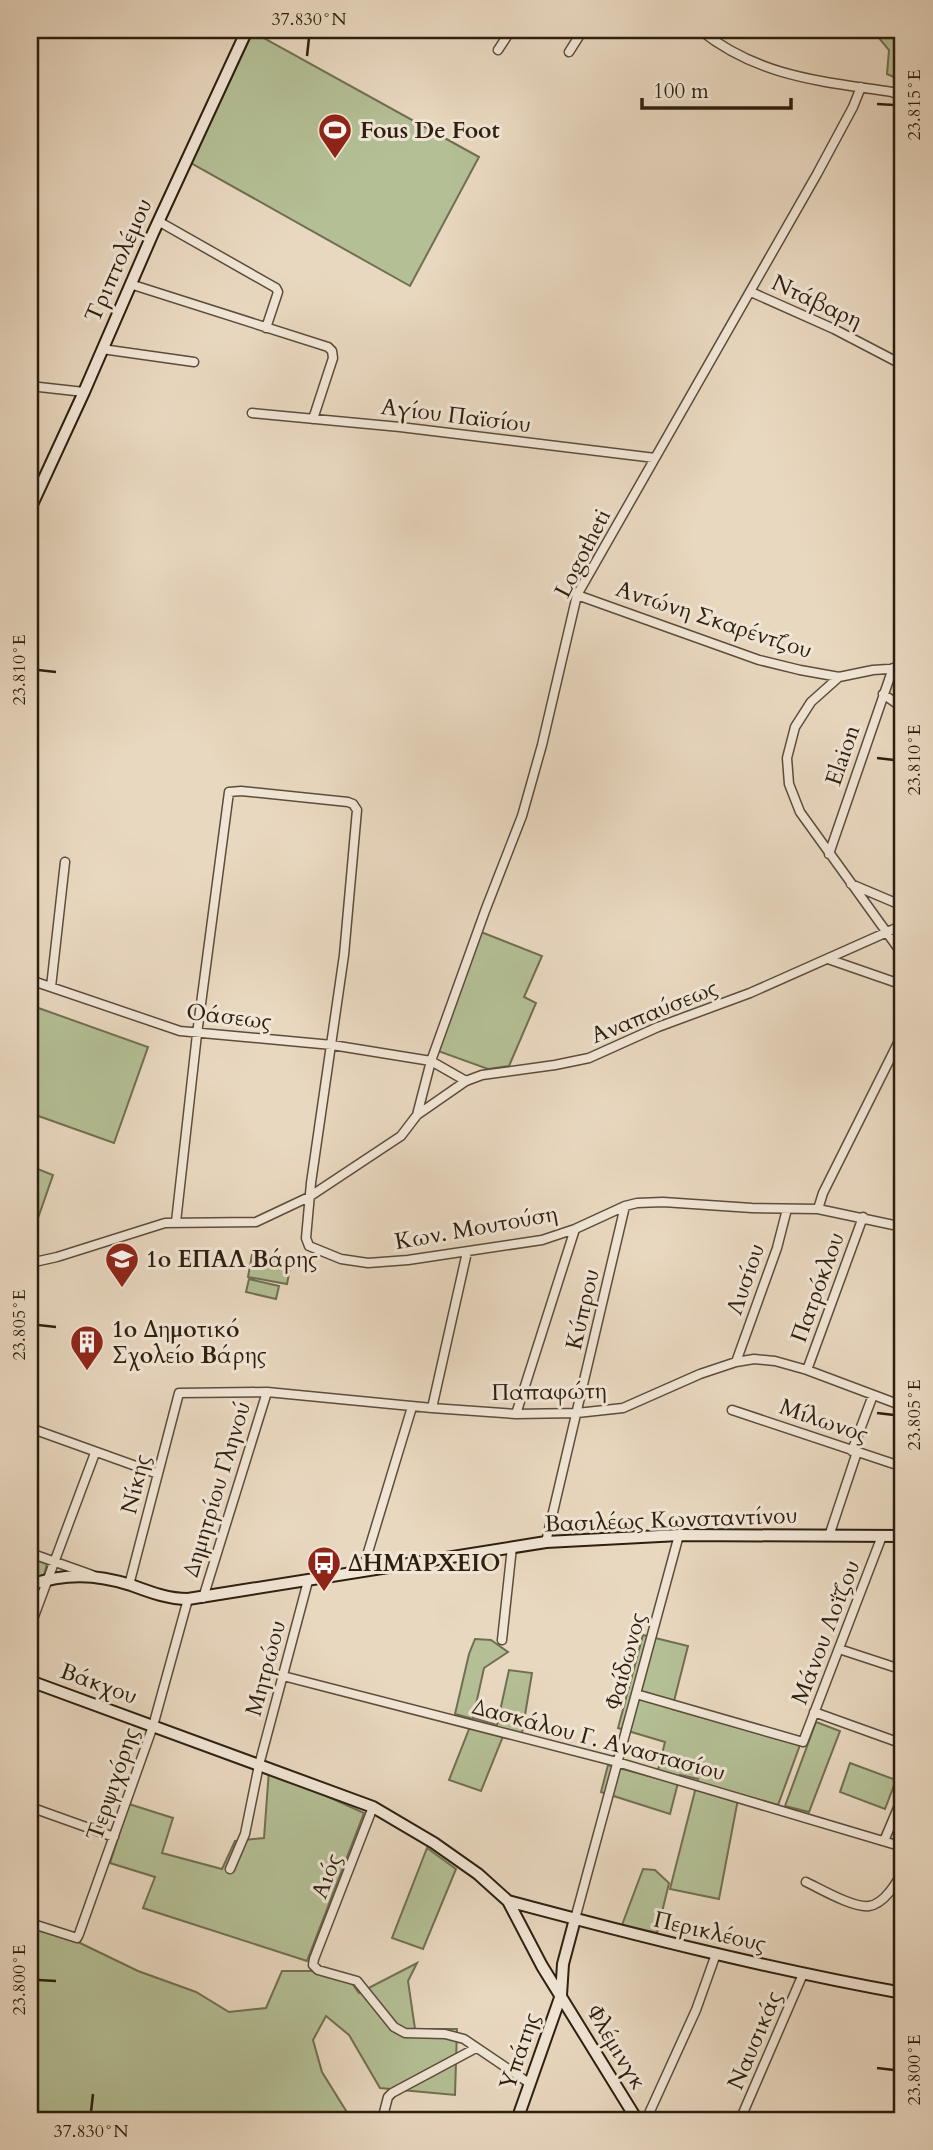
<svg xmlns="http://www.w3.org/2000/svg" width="933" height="2150" font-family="Cardo,serif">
  <rect width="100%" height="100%" fill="#e9d8c0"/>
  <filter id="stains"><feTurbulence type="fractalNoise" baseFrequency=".00286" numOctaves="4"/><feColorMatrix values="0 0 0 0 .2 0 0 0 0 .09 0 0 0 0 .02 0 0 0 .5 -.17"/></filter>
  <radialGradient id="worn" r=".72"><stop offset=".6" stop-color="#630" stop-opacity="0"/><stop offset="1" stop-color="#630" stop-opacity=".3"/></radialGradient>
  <path fill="#b4bf95" stroke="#706f52" stroke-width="2" d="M862 30H903V81L887 74 889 50 879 38Z
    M253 32 479 157 410 286 191 163Z
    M481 932 542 956 524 997 536 1003 509 1066 488 1069 438 1051Z
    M30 1005 148 1047 114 1143 30 1113Z
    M30 1166 53 1175 30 1241Z
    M252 1255 291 1263 287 1284 248 1277Z
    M249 1279 279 1286 276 1299 246 1292Z
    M30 1557 47 1564 44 1575 30 1579Z
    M643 1635 688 1646 672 1709 800 1745 778 1805 739 1794 719 1899 670 1889 698 1779 680 1775 670 1814 601 1792 608 1765 656 1778 665 1742 618 1728Z
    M475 1639 491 1640 508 1652 484 1668 473 1718 497 1725 509 1670 532 1673 522 1733 506 1729 481 1791 449 1780 473 1719 455 1714 469 1654Z
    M816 1722 840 1731 809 1812 785 1806Z
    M850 1763 896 1780 885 1809 840 1792Z
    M269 1770 364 1813 307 1961 143 1908 155 1877 110 1863 129 1804 173 1818 162 1853 222 1869 235 1841 264 1838Z
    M427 1848 456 1869 423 1949 392 1938Z
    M643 1869 655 1870 669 1883 657 1933 622 1925Z
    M30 1926 78 1942 138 1971 196 1992 229 2012 266 2008 282 1971H312L351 1982 359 1993 417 1963 408 1981 415 2029H457L455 2095 380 2088 349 2035 326 2016 313 2040 322 2072 348 2114 346 2120H30Z"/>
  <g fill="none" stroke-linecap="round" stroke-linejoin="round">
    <g stroke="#5c4d3a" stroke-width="11">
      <path id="street" d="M700 30C759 77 820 81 892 92L903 97
        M498 50 511 30
        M569 52 583 30
        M158 221 276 288 278 292 266 328
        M130 284 328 347 332 351 333 358 313 419
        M751 292 834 329 903 365
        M102 349 194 362
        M30 386 84 392
        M252 413 400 427 655 458
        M577 595 759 660 800 670 839 677 873 670 903 668
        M839 677 811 702 795 727 787 758 789 784 800 812 903 955
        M883 694 903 708
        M829 854 893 668
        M851 884 903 906
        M828 959 903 985
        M30 980 180 1031 332 1045 431 1061 466 1081
        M51 987 65 862
        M417 1115 431 1061 485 911 522 816 542 745 577 595 817 174 853 107 861 87
        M818 1209 823 1193 903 1033
        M176 1222 197 1034 229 792 241 791 348 802 353 804 357 810 344 955 311 1183 306 1238 309 1246 341 1259 368 1263 408 1260 542 1240 575 1229 625 1206 637 1203 663 1202 752 1208 818 1209 903 1227
        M30 1263 57 1257 165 1223 256 1222 309 1197 401 1136 417 1115 466 1081 482 1075 555 1065 589 1058 658 1027 750 993 903 925
        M736 1362 777 1248 787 1209
        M807 1370 863 1217
        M432 1408 467 1252
        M732 1410 903 1467
        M516 1414 575 1229
        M30 1428 158 1474
        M852 1451 873 1395
        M829 1536 857 1452
        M546 1542 625 1206
        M30 1553 92 1575
        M362 1572 412 1407
        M129 1585 179 1393 267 1392 432 1408 516 1414 577 1413 623 1408 700 1374 736 1362 754 1359 775 1361 807 1370 903 1406
        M203 1598 267 1392
        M30 1627 95 1453
        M502 1640 512 1547
        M839 1649 903 1670
        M283 1676 617 1762 903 1847
        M636 1694 803 1742 882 1536
        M814 1712 903 1744
        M30 1807 114 1837
        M373 1807 314 1959 313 1965 318 1970 357 1981 394 2027 405 2033 445 2034 464 2039 529 2083
        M884 1841 903 1796
        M230 1869 245 1834 259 1765 308 1581
        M806 1882C821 1889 853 1908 869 1906 884 1904 897 1883 903 1870
        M575 1919 679 1535
        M30 1923 77 1938 79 1934 153 1726 188 1599
        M382 2120 388 2097 392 2093 476 2048
        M646 2120 696 2010 716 1954
        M740 2120 803 1974"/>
    </g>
    <g stroke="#2d1f0e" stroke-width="14">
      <path id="secondary" d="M30 509 84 392 153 233 247 30
        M30 1585C66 1573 95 1574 131 1585 150 1592 168 1599 188 1599L546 1542 679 1535 903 1536
        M30 1681 373 1807 434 1843 478 1874 508 1901 542 1966 634 2115 639 2120
        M508 1901C639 1936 770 1969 903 1993
        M517 2120 561 1995 563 1964 575 1919"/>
    </g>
    <use href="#street" stroke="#f1e6d6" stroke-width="8"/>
    <use href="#secondary" stroke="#f1e6d6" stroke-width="10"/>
  </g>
  <path fill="none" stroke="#2d1f0e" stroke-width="2.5" d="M307 56 309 38M877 104 894 105M38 670 56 672M877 758 894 760M38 1325 56 1327M877 1413 894 1415M38 1980 56 1981M877 2068 894 2070M91 2112 93 2094"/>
  <defs>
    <g id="stadium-pin" transform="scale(1.75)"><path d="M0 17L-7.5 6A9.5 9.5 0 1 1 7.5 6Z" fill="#8f2418" stroke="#f1e6d6"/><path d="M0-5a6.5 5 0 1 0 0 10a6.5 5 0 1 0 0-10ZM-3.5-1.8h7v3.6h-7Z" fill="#fff"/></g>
    <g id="school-pin" transform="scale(1.75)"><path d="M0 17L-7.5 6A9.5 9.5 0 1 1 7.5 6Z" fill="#8f2418" stroke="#f1e6d6"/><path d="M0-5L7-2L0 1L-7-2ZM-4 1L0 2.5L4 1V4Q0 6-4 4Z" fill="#fff"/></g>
    <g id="building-pin" transform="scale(1.75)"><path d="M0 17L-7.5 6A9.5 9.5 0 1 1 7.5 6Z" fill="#8f2418" stroke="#f1e6d6"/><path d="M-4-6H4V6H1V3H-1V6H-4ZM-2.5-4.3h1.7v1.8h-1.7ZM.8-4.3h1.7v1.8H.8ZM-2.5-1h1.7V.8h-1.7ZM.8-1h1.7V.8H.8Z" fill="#fff"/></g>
    <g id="bus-pin" transform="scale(1.75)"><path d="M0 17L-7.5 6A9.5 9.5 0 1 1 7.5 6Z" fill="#8f2418" stroke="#f1e6d6"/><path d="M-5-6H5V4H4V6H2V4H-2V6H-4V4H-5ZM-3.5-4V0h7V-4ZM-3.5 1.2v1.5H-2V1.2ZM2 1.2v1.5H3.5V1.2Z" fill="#fff"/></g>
  </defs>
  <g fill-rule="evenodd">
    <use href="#stadium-pin" x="335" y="130"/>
    <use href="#school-pin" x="122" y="1259"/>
    <use href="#building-pin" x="87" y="1342"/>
    <use href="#bus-pin" x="324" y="1563"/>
  </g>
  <g text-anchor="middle" stroke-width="6" stroke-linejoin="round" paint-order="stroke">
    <g font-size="23" font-weight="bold" fill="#2d1f0e" stroke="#f1e6d6" text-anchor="start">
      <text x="360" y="138">Fous De Foot</text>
      <text x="146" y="1267">1ο ΕΠΑΛ Βάρης</text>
      <text x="112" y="1337">1ο Δημοτικό<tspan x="112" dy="26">Σχολείο Βάρης</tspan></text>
      <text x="348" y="1571">ΔΗΜΑΡΧΕΙΟ</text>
    </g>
    <g font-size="23" fill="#2d1f0e" stroke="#f1e6d6">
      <text transform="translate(118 260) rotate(-66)" y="8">Τριπτολέμου</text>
      <text transform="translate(817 301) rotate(25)" y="8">Ντάβαρη</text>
      <text transform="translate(456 415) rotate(7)" y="8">Αγίου Παϊσίου</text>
      <text transform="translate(582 553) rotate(-63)" y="8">Logotheti</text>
      <text transform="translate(714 619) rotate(18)" y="8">Αντώνη Σκαρέντζου</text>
      <text transform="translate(842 755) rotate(-71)" y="8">Elaion</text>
      <text transform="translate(654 1011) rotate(-22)" y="8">Αναπαύσεως</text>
      <text transform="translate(229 1016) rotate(7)" y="8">Οάσεως</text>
      <text transform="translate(476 1227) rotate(-10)" y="8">Κων. Μουτούση</text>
      <text transform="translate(745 1279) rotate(-71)" y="8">Λυσίου</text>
      <text transform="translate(817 1287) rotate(-70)" y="8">Πατρόκλου</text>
      <text transform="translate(582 1309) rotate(-77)" y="8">Κύπρου</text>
      <text transform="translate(549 1391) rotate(-1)" y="8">Παπαφώτη</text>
      <text transform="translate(824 1420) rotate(19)" y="8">Μίλωνος</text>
      <text transform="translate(135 1484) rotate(-76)" y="8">Νίκης</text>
      <text transform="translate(216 1489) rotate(-73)" y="8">Δημητρίου Γληνού</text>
      <text transform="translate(671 1519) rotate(-2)" y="8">Βασιλέως Κωνσταντίνου</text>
      <text transform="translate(825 1632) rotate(-69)" y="8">Μάνου Λοΐζου</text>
      <text transform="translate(625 1661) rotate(-75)" y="8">Φαίδωνος</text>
      <text transform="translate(265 1668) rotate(-75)" y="8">Μητρώου</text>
      <text transform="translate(99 1683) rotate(20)" y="8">Βάκχου</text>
      <text transform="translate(599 1739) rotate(15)" y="8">Δασκάλου Γ. Αναστασίου</text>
      <text transform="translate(112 1784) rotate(-71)" y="8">Τερψιχόρης</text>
      <text transform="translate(326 1876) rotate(-69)" y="8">Αιός</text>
      <text transform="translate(710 1931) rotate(13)" y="8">Περικλέους</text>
      <text transform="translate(754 2040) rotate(-67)" y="8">Ναυσικάς</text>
      <text transform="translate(617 2047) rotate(59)" y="8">Φλέμινγκ</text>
      <text transform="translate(519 2051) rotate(-71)" y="8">Υπάτης</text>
    </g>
  </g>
  <rect width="933" height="2150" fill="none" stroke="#e9d8c0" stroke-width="77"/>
  <path d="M642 98v10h149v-10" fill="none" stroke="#2d1f0e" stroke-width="3.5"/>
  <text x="653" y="98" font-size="21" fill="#2d1f0e" stroke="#f1e6d6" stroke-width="5" paint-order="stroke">100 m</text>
  <rect x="38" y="38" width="856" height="2074" fill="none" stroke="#2d1f0e" stroke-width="2.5"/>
  <g font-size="18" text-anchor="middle" fill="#2d1f0e">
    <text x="309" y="25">37.830°N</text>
    <text transform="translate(914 105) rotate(-90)" y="6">23.815°E</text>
    <text transform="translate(19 670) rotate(-90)" y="6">23.810°E</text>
    <text transform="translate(914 760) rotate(-90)" y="6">23.810°E</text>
    <text transform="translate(19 1325) rotate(-90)" y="6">23.805°E</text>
    <text transform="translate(914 1415) rotate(-90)" y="6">23.805°E</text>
    <text transform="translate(19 1980) rotate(-90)" y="6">23.800°E</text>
    <text transform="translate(914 2070) rotate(-90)" y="6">23.800°E</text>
    <text x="91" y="2137">37.830°N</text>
  </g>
  <rect width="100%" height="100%" filter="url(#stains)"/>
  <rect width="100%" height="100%" fill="url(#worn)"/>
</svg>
